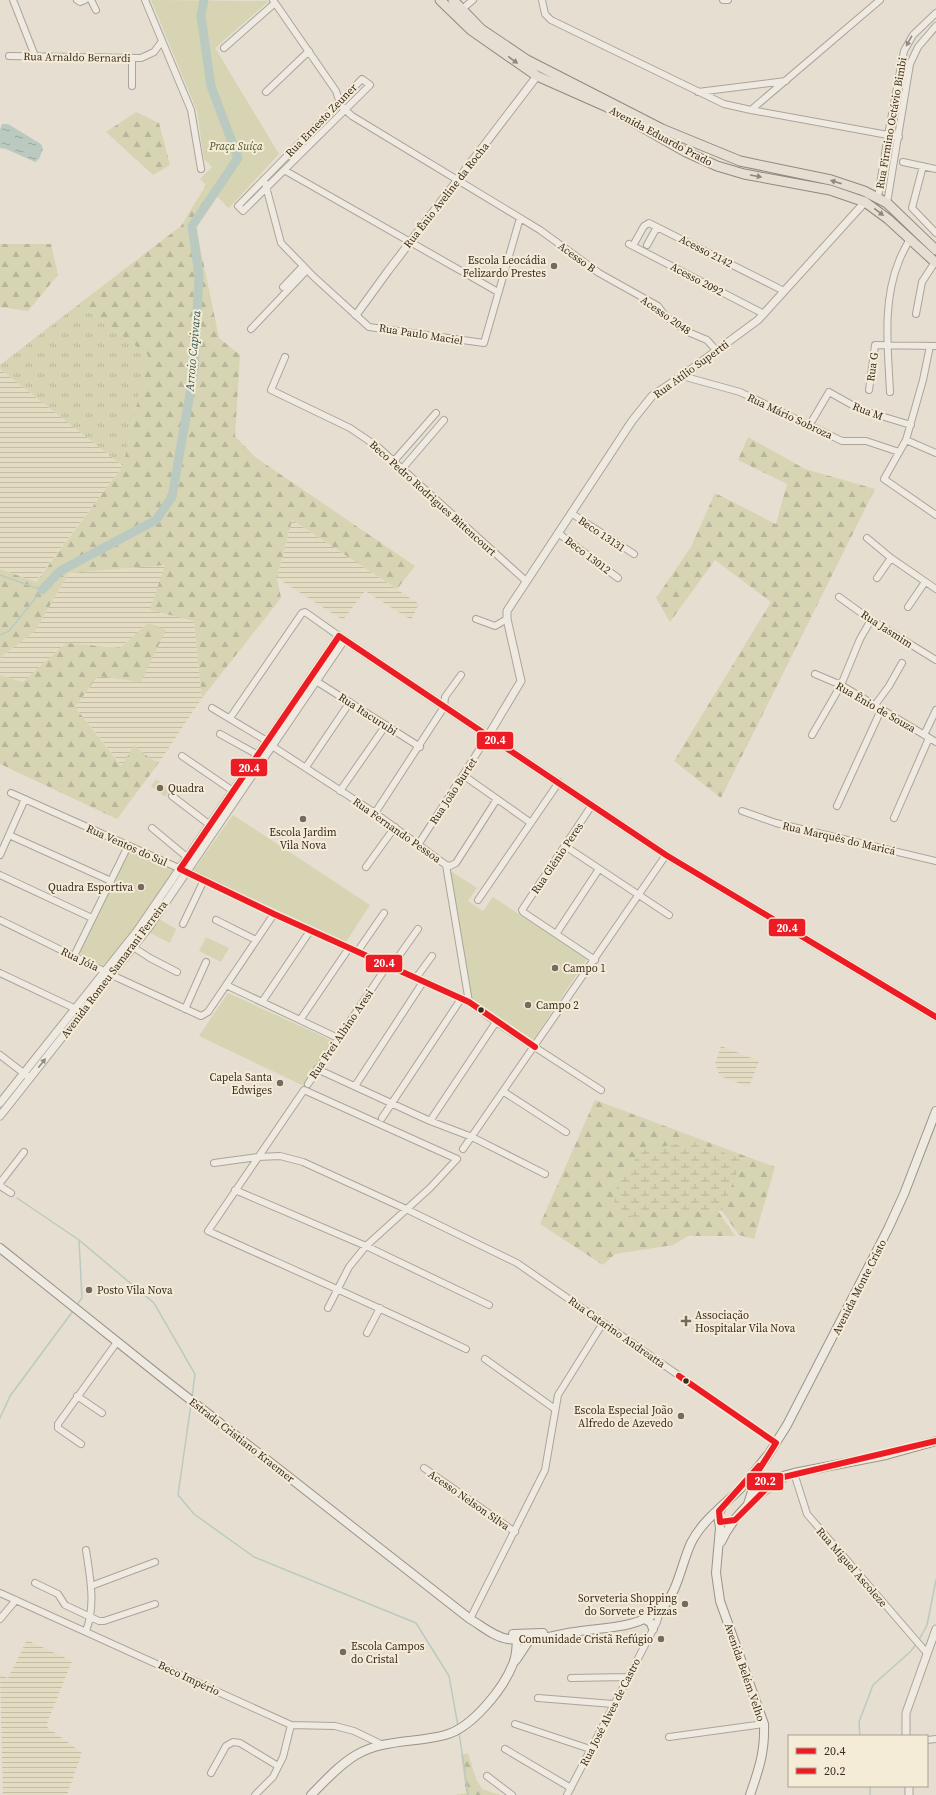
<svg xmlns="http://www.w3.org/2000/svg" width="936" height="1795" font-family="'Source Serif 4',serif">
  <defs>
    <pattern id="farmland-rules" width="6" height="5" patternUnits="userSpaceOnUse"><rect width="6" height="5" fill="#e4dcc2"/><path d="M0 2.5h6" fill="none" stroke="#c4bda6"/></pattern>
    <pattern id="grass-tufts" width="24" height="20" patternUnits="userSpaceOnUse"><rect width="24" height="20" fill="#d6d4b3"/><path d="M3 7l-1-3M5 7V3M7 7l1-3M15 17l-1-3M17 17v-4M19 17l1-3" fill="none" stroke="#b8b69a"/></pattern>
    <pattern id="forest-firs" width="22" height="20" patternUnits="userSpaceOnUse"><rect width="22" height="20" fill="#d6d4b3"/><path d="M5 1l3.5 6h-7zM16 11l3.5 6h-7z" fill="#b8b69a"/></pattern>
    <pattern id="wetland-marsh" width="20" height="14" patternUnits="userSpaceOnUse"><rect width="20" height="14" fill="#d6d4b3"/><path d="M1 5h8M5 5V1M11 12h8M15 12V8" fill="none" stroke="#b8b69a"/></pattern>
    <pattern id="water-ripples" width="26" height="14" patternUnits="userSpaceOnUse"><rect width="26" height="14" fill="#bbcac1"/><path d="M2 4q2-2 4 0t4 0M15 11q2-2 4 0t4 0" fill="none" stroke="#99a49c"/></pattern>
  </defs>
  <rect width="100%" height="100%" fill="#e6ded0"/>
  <path fill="url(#farmland-rules)" d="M0 369 123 466 35 582 0 569Z
    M292 520 419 604 411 620 365 591 343 620 277 578Z
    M165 565 194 621 202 698 158 764 134 746 122 766 75 707 98 676 148 623 120 648 66 643 23 682 0 675V658L35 631 69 573Z
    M721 1046 759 1061 749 1087 720 1076 715 1064Z
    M27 1640 72 1661 46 1726 82 1753 67 1795H3L0 1675 8 1678Z"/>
  <path fill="url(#grass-tufts)" d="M79 304 148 355 123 466 0 369V365Z"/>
  <path fill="url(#forest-firs)" d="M268 0 215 48 250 107 229 208 216 195 196 227 219 338 240 355 235 436 255 457 415 566 397 589 292 520 277 578 281 598 202 698 194 621 150 610 165 565 69 573 35 631 0 658V569L36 582 123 466 148 355 79 304 181 226 206 185 225 166 192 32Z
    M136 112 159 123 170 165 153 175 106 132Z
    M0 244H51L58 275 28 311 0 307Z
    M748 437 805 469 875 489 721 798 674 761 771 602 715 560 670 622 656 598 691 547 715 493 776 524 787 484 738 460Z
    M148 623 166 630 141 682 98 676 75 707 121 766 134 746 158 764 117 819 0 764V675L23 682 66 643 120 648Z
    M595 1100 775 1167 754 1239 739 1235 722 1211 741 1159 637 1221 659 1209 718 1211 735 1236H688L673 1245 615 1254 603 1265 540 1224Z
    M468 1753 476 1779 482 1789 500 1795H456L466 1793 461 1755Z"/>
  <path fill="url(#wetland-marsh)" d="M692 1141 742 1159 722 1211 659 1209 637 1221 614 1205 618 1179 644 1150Z"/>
  <path fill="#d6d4b3" d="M151 0 269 1 215 48 279 154 229 208 200 179 212 167 204 159 197 111Z
    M156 779 170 790 165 797 151 786Z
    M233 815 370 905 346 942 193 871Z
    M128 849 175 870 130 936 103 966 79 953Z
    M449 870 477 888 468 901 483 911 493 897 587 959 533 1040 472 1000Z
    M159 919 176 929 170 943 150 933Z
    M206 937 229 948 221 962 199 951Z
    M228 993 333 1041 304 1086 199 1036Z"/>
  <path fill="url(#water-ripples)" d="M2 124H8L41 144 43 149 39 159 35 162 6 149 0 148V129Z"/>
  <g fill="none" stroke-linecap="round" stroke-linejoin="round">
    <path stroke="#bbcac1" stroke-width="1.5" d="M0 575 42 590 9 631 0 635
      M17 1198 79 1240 154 1303 195 1374 192 1397
      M76 1306 82 1298 79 1240
      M191 1404 178 1495 194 1514 254 1557 416 1623 449 1676 458 1726
      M0 1418 10 1396 73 1311
      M919 1640 927 1625 936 1580
      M459 1732 468 1795
      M860 1736 859 1722 873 1685 911 1651 917 1643
      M870 1795V1786"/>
    <path stroke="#bbcac1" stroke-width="9" d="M42 590 60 571 156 520 172 497 194 371 199 276 192 226 238 158 211 86 201 16 204 0"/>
    <g stroke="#aca499" stroke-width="8">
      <path id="minor" d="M13 0 35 56
        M77 0 80 2 85 0
        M91 0 96 10
        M145 0 191 110 201 169
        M273 0 336 91 341 106 352 116 540 230 599 273 658 306 666 317 688 332 707 340 716 350
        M542 0 545 14 551 20 724 104 751 110 899 137
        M723 0H728
        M461 10 473 0
        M224 48 275 3
        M9 56 141 58 154 52 162 41
        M362 79 370 85 243 211 238 206Z
        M132 86V58
        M266 92 309 51
        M698 92 786 81
        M751 110 880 0
        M903 162 936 169
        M923 166 912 208 936 233
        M284 170 498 292
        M264 179 281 243 314 277 369 327 484 343 520 218
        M878 197 888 135 904 51 913 35 936 13
        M887 203 910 64 918 47 936 26
        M635 242 644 226 649 223 784 291
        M629 244 764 314
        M647 245 657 227
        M283 287 303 266
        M916 314 922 282 935 262
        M251 329 307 270
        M930 346 923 380 906 440 884 479 936 515
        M285 357 271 390 350 428 378 447 526 581
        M682 376 740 392 842 441H866L899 452
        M869 390 875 345 936 346
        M890 392C888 349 882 302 899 261 902 253 906 246 910 239
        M809 426 829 392 861 410 911 425
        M906 440 936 453
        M394 461 436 413
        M402 469 444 420
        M571 513 634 554
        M558 533 618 578
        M867 538 891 558 936 589
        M877 578 891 558
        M839 597 871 620 936 660
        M908 607 925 582
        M476 619 495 626 507 619
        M815 674 841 685 936 742
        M316 681 420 747
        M875 705 889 686 902 663
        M212 708 267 741
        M230 718 302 613 305 612 339 636
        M220 734 258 755
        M812 735 841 685 860 639 871 620
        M924 735 936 710
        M272 746 375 813 446 865 469 1002
        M182 756 233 791
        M306 767 350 702
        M463 775 531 823
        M340 791 386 725
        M11 793 192 874 274 914 469 1002 496 1022 601 1090
        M172 796 210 825
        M592 805 522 910 523 912 595 960
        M837 806 881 710
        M742 811 776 823 936 861
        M375 813 444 707 445 697 461 675
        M894 818 929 738
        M152 828 188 858
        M9 835 111 881
        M418 845 488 736
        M565 846 669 915
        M0 855 25 799
        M446 865 450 866 456 863 497 799
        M366 867 395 827
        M0 875 92 918
        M478 900 559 782
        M0 920 118 978 201 1016 208 1012 274 914
        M216 920 256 940
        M183 924 204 880
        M556 934 599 869
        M133 947 150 958 177 972
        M357 952 384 913
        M74 956 128 846
        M391 967 418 929
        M0 973 76 1009
        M416 978 432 956
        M226 985 338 1038
        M262 1002 310 931
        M185 1009 206 962
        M300 1020 349 948
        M0 1055 30 1078
        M317 1069 430 1121 472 1137 545 1174
        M308 1084 387 966
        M355 1086 423 982
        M504 1092 566 1132
        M382 1118 461 999
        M430 1121 496 1022
        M463 1149 666 855
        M214 1163 258 1157 280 1156 303 1162 406 1209 517 1263 776 1443
        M0 1183 24 1152
        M0 1186 11 1193
        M235 1190 366 1246 489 1305
        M328 1308 349 1267 366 1246 430 1188 457 1159 304 1090 208 1231C294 1270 381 1308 466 1349
        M367 1333 380 1308
        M485 1359 555 1409
        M77 1396 102 1413
        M81 1444 58 1428V1424L117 1342
        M424 1468 515 1532
        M794 1473 807 1514 926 1652
        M35 1583 58 1594 65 1605 99 1621H104L155 1604
        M91 1586 155 1562
        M0 1593 291 1725 335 1726 354 1731 383 1745
        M0 1619 16 1600
        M470 1619 545 1470 558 1395 603 1323
        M86 1631C96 1605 90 1577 86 1550
        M571 1678 627 1677
        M538 1698 613 1704
        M515 1724 590 1749
        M669 1737 764 1724
        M927 1740 936 1739
        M505 1749 571 1788
        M211 1773 226 1746 233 1742 240 1743 278 1766
        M487 1776 512 1795
        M255 1795 273 1777 283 1757 291 1725
        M567 1795 657 1622 660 1610"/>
    </g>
    <g stroke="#aca499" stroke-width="9">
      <path id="tertiary" d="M356 315 388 271 537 76
        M488 736 521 681 507 619V611L632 421 652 396 682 376 758 320 865 202
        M0 1103 137 931 339 636 666 855 936 1017
        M0 1116 149 927 344 640
        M906 1736V1713L936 1629
        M909 1786V1795"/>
    </g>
    <g stroke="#9b9389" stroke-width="10">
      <path id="secondary" d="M0 1248 160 1376 470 1619C482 1626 494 1637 508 1639 529 1643 553 1635 574 1632 603 1627 637 1629 661 1609 677 1595 682 1562 691 1543 702 1521 723 1506 740 1489 749 1479 758 1467 767 1456
        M765 1460 787 1425 888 1229 904 1194 936 1111
        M750 1485 794 1473 886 1455 936 1441
        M722 1507 718 1515 720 1528 716 1573 720 1601 764 1724C765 1752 759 1769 750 1795
        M747 1507 759 1470
        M721 1542C733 1516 757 1493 782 1479
        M645 1619 651 1623 653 1629
        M513 1634 543 1633
        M516 1660 530 1639
        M311 1795C325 1781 339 1765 356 1755 383 1739 416 1743 445 1735 472 1728 503 1689 513 1664 517 1655 517 1644 517 1634"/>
    </g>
    <g stroke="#918980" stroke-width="11">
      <path id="primary" d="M440 0 471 30 537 76 607 107 686 152 717 166 744 174 830 190 865 202 888 219 936 263
        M453 0 481 29 527 60 662 129 740 161 831 180 864 191 887 203 936 250"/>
    </g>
    <use href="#minor" stroke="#eeeae2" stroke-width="6"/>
    <use href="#tertiary" stroke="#eeeae2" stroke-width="7"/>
    <use href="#secondary" stroke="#eeeae2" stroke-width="8"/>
    <use href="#primary" stroke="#e5dfd3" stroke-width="9"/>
    <g stroke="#f5ecd8" stroke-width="9">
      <path id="bus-1" d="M535 1047 469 1002 274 914 180 869 339 636 666 855 936 1017"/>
    </g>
    <g stroke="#f5ecd8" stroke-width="9">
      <path id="bus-2" d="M679 1376 776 1443 757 1473 754 1484 936 1441
        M759 1466 719 1511 720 1522 735 1520 765 1490 779 1481"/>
    </g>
    <use href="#bus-1" stroke="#ed1c24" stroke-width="6"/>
    <use href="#bus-2" stroke="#ed1c24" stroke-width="6"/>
  </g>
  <defs><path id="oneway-solid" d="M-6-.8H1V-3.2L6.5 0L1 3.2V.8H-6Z"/></defs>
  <g fill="#948b82">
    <use href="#oneway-solid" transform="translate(909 41) rotate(119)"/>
    <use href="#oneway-solid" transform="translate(42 1063) rotate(-52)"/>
  </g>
  <g fill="#90867a">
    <use href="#oneway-solid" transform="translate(513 60) rotate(36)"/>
    <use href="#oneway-solid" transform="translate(756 176) rotate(10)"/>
    <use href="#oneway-solid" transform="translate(836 182) rotate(-162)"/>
    <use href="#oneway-solid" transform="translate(879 212) rotate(37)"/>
  </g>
  <g fill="#766a5e" stroke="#f5ecd8" stroke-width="1.5">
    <circle cx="554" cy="266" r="4"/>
    <circle cx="160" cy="788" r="4"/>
    <circle cx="303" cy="819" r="4"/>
    <circle cx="141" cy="887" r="4"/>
    <circle cx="555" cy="968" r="4"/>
    <circle cx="528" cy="1005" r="4"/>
    <circle cx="280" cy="1083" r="4"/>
    <circle cx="89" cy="1290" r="4"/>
    <path d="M684 1315h4v4h4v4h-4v4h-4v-4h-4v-4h4z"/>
    <circle cx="681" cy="1416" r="4"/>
    <circle cx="685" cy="1604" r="4"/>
    <circle cx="661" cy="1639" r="4"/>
    <circle cx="343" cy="1652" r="4"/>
  </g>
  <g fill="#3a2c21" stroke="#f5ecd8" stroke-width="1.5">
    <circle cx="481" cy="1010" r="3.5"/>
    <circle cx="686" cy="1381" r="3.5"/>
  </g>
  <g text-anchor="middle" stroke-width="4" stroke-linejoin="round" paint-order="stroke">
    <g font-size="11" fill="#3a2c21" stroke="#f5ecd8">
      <text transform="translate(77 57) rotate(1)" y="4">Rua Arnaldo Bernardi</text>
      <text transform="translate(321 120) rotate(-46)" y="4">Rua Ernesto Zeuner</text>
      <text transform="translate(891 123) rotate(-80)" y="4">Rua Firmino Octávio Bimbi</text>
      <text transform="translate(661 136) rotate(28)" y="4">Avenida Eduardo Prado</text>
      <text transform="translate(446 195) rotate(-52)" y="4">Rua Ênio Aveline da Rocha</text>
      <text transform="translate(706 251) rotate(27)" y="4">Acesso 2142</text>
      <text transform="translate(577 257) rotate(36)" y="4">Acesso B</text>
      <text transform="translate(697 279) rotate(28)" y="4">Acesso 2092</text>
      <text transform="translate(666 315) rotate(35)" y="4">Acesso 2048</text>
      <text transform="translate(421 334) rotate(9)" y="4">Rua Paulo Maciel</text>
      <text transform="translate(872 367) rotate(-82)" y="4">Rua G</text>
      <text transform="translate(691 369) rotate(-36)" y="4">Rua Atílio Supertti</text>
      <text transform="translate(868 411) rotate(21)" y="4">Rua M</text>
      <text transform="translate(790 416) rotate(25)" y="4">Rua Mário Sobroza</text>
      <text transform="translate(433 498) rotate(42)" y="4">Beco Pedro Rodrigues Bittencourt</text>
      <text transform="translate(602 534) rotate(34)" y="4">Beco 13131</text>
      <text transform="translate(588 555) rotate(37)" y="4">Beco 13012</text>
      <text transform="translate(887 629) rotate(33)" y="4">Rua Jasmim</text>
      <text transform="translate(876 707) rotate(30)" y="4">Rua Ênio de Souza</text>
      <text transform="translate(368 714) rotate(33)" y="4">Rua Itacurubi</text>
      <text transform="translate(453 791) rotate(-57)" y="4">Rua João Burtet</text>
      <text transform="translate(397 830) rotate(35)" y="4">Rua Fernando Pessoa</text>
      <text transform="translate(839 838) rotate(13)" y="4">Rua Marquês do Maricá</text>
      <text transform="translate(127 845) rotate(24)" y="4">Rua Ventos do Sul</text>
      <text transform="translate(557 858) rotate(-56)" y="4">Rua Glênio Peres</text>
      <text transform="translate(80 959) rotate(26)" y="4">Rua Jóia</text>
      <text transform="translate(114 969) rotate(-53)" y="4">Avenida Romeu Samarani Ferreira</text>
      <text transform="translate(341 1034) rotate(-56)" y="4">Rua Frei Albino Aresi</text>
      <text transform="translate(859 1287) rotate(-63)" y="4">Avenida Monte Cristo</text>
      <text transform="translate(617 1332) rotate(35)" y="4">Rua Catarino Andreatta</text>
      <text transform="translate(242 1440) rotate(38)" y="4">Estrada Cristiano Kraemer</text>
      <text transform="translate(469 1500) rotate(35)" y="4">Acesso Nelson Silva</text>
      <text transform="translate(852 1567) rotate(49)" y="4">Rua Miguel Ascoleze</text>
      <text transform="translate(745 1672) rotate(71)" y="4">Avenida Belém Velho</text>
      <text transform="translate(189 1678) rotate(25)" y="4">Beco Império</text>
      <text transform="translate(610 1712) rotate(-63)" y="4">Rua José Alves de Castro</text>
    </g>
    <g font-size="11" font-style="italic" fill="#4c5628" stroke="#f5ecd8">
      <text x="236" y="150">Praça Suíça</text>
    </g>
    <g font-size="11" fill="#3a2c21" stroke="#f5ecd8" text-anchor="end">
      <text x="546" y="264">Escola Leocádia<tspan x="546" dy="13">Felizardo Prestes</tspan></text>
      <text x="168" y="792" text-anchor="start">Quadra</text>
      <text x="303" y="836" text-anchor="middle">Escola Jardim<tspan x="303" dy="13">Vila Nova</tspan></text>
      <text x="133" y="891">Quadra Esportiva</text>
      <text x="563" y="972" text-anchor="start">Campo 1</text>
      <text x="536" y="1009" text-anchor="start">Campo 2</text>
      <text x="272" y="1081">Capela Santa<tspan x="272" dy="13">Edwiges</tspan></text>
      <text x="97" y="1294" text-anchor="start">Posto Vila Nova</text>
      <text x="695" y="1319" text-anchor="start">Associação<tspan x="695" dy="13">Hospitalar Vila Nova</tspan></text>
      <text x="673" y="1414">Escola Especial João<tspan x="673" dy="13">Alfredo de Azevedo</tspan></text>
      <text x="677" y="1602">Sorveteria Shopping<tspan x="677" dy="13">do Sorvete e Pizzas</tspan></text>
      <text x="653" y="1643">Comunidade Cristã Refúgio</text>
      <text x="351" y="1650" text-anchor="start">Escola Campos<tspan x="351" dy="13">do Cristal</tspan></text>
    </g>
    <g font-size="12" font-style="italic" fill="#315a56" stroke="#f5ecd8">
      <text transform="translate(193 351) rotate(-85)" y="4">Arroio Capivara</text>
    </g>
  </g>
  <g stroke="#f5ecd8" stroke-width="1.5">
    <rect x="476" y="731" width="38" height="19" rx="4" fill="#ed1c24"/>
    <rect x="230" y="758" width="38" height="19" rx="4" fill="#ed1c24"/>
    <rect x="768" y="918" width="38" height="19" rx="4" fill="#ed1c24"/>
    <rect x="365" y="954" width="38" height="19" rx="4" fill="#ed1c24"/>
    <rect x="746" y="1472" width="38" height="19" rx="4" fill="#ed1c24"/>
  </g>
  <g font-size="11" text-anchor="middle" font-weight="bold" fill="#fff">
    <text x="495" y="744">20.4</text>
    <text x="249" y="772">20.4</text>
    <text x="787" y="932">20.4</text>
    <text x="384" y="967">20.4</text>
    <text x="765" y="1485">20.2</text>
  </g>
  <rect x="788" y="1735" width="140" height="52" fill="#f5ecd8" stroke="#aa9f8f"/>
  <rect x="796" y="1748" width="20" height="6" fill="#ed1c24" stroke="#aa9f8f"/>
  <text x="824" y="1755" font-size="12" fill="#3a2c21">20.4</text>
  <rect x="796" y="1768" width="20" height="6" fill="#ed1c24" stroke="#aa9f8f"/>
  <text x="824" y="1775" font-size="12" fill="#3a2c21">20.2</text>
</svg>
